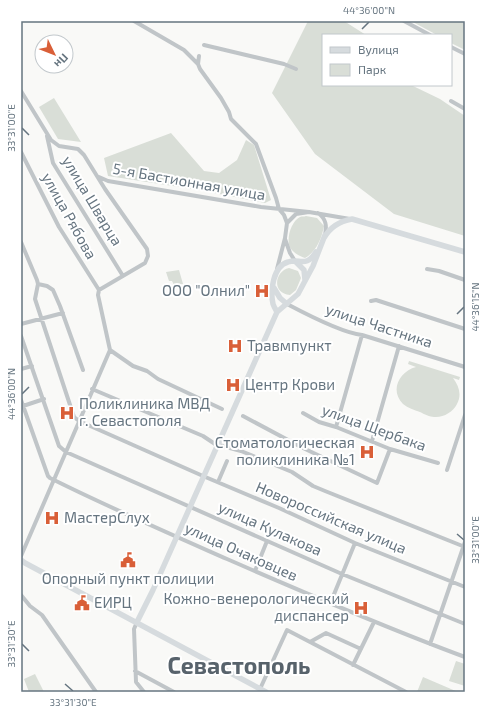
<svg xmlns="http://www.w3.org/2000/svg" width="486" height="713" font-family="'Exo 2',sans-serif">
  <rect width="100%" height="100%" fill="#f9f9f7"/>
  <path fill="#d9ded7" d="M308 21H344L366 35H323V85H411L440 99 465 116V236L394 214 315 154 272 93Z
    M411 21H465V50L451 43V35H437Z
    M54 98 81 142 58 139 39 107Z
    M171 133 204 171 219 173 237 160 246 140 254 145 271 200 265 203 199 190 108 176 104 158Z
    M306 216 317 218 324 226C322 238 316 252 305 258 300 256 295 254 291 249 285 241 291 221 300 217 302 216 304 217 306 216Z
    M289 268 298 271 301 278 296 290 290 295C271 293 275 271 289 268Z
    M179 270 183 284 174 285 172 281H169L166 272Z
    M409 361 460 377 459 380 453 378C459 386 462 395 457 404 453 412 443 418 434 417 430 417 424 414 420 412 414 410 408 408 403 404 389 390 400 371 416 367L408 364Z
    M456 661 465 664V686L449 681Z
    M35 674 44 692H29L24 679Z
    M423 677 458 692H417Z"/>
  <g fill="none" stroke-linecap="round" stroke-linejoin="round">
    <path stroke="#c0c5c8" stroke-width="4" d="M134 21 184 50 198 64
      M404 21 430 35
      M204 45 284 64 296 69
      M451 47 465 54
      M199 56 198 64 200 69 221 98 229 112 231 119 256 144 276 198 279 209
      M21 91 51 140 59 146 78 149 84 155 105 189 147 249 148 256 145 263 99 290
      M451 101 465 109
      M47 136 53 163 123 276
      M21 152 59 227 99 290
      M99 177 108 181 261 207 309 212
      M279 209 284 215 287 223
      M318 213C326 219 327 225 325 235
      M285 239 290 253 295 261
      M21 242 37 280 38 284 35 299 74 417 79 421 203 476 279 508 355 543 465 587
      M277 269 285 238 287 223 296 214 309 212 350 219
      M427 269 439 271 465 280
      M38 284 47 286 53 290 60 306 83 370
      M371 301 376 300 465 329
      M287 304C304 313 342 333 362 335L465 367
      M21 324 63 313
      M21 336 59 446 66 452 342 574 465 624
      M110 350 133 366 147 371 158 379 222 409
      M21 369 32 366
      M92 389 203 436 215 444 241 451 292 472 313 486 325 491 465 547
      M21 400 48 476 50 478C108 507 168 533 227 559 305 593 384 627 465 657
      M23 406 44 399
      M303 413 319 422 336 427 390 449 438 463
      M243 416 303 448 377 483 390 449
      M336 427 362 335
      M372 441 399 346
      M447 470 465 415
      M218 482 227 461
      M21 556 110 350 98 295 99 290
      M255 571 267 541
      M21 595 30 606 42 615 96 692
      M330 604 355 543
      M137 622 134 629 136 682 144 692
      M310 642 326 633 361 649
      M430 644 465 542
      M353 665 374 622
      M135 671 174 692
      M260 689 287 630 406 692"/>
    <path stroke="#d6dbde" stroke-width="5.5" d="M324 238C330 227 341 221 352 219L465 252
      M296 262 304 270 305 280
      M274 288 280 298 287 304
      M277 312C276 310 274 307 273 304 270 291 273 266 288 262 300 258 306 268 316 252
      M21 560 25 563 266 692
      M137 622 153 590 277 312 298 294 313 266 325 235"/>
  </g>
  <path fill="none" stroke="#667580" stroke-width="1.5" d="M362 29 369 22M22 128 29 135M457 314 464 307M22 394 29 387M457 534 464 540M22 644 29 651M65 684 73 691"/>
  <defs>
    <g id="hospital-bare" transform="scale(1.2)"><path d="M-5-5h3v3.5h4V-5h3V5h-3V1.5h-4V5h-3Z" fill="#d95f38" stroke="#fff" stroke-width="2.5" paint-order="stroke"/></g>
    <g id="civic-bare" transform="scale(1.2)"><path d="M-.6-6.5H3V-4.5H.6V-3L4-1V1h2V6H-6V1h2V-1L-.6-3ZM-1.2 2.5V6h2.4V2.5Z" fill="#d95f38" stroke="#fff" stroke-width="2.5" paint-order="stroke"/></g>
  </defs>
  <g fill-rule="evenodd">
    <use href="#hospital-bare" x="262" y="291"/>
    <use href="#hospital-bare" x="235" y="346"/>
    <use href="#hospital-bare" x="233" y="385"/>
    <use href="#hospital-bare" x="67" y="413"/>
    <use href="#hospital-bare" x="367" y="452"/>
    <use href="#hospital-bare" x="52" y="518"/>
    <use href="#civic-bare" x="128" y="560"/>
    <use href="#civic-bare" x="82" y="603"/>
    <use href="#hospital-bare" x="361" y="608"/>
  </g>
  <g text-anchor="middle" stroke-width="4" stroke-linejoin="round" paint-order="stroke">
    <g font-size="15" fill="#667580" stroke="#fff">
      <text transform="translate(189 182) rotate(10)" y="5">5-я Бастионная улица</text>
      <text transform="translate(92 201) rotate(59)" y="5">улица Шварца</text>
      <text transform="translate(69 216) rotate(61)" y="5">улица Рябова</text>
      <text transform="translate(379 326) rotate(18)" y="5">улица Частника</text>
      <text transform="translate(374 428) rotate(20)" y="5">улица Щербака</text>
      <text transform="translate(331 518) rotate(23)" y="5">Новороссийская улица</text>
      <text transform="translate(270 529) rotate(24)" y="5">улица Кулакова</text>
      <text transform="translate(241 552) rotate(24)" y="5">улица Очаковцев</text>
    </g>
    <g font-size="15" fill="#667580" stroke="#fff" text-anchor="start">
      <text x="250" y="296" text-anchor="end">ООО "Олнил"</text>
      <text x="247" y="351">Травмпункт</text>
      <text x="245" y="390">Центр Крови</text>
      <text x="79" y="409">Поликлиника МВД<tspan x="79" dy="17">г. Севастополя</tspan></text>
      <text x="355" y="448" text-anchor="end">Стоматологическая<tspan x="355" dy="17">поликлиника №1</tspan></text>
      <text x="64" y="523">МастерСлух</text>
      <text x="128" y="584" text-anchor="middle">Опорный пункт полиции</text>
      <text x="349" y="604" text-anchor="end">Кожно-венерологический<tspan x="349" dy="17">диспансер</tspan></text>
      <text x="94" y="608">ЕИРЦ</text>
    </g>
    <g font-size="23" font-weight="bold" fill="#58636c" stroke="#fff">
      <text x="239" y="674">Севастополь</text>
    </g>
  </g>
  <rect width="486" height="713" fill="none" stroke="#ffffff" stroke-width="44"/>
  <rect x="322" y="34" width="130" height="52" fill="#ffffff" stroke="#c2c8cc"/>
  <rect x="330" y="47" width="20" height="6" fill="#d6dbde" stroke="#c2c8cc"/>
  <text x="358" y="54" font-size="12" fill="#667580">Вулиця</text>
  <rect x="330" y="64" width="20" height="12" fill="#d9ded7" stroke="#c2c8cc"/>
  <text x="358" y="74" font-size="12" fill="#667580">Парк</text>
  <g transform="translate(54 54) rotate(133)"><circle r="19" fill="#ffffff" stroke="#c2c8cc"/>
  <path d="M0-3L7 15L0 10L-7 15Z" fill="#d95f38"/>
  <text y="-6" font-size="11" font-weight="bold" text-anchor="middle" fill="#667580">Пн</text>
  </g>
  <rect x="22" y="22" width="442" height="669" fill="none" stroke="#667580" stroke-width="1.5"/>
  <g font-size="10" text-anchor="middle" fill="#667580">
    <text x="369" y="14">44°36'00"N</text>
    <text transform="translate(11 128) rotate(-90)" y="4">33°31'00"E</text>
    <text transform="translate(475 307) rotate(-90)" y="4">44°36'15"N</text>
    <text transform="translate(11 394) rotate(-90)" y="4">44°36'00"N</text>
    <text transform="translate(475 540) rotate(-90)" y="4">33°31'00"E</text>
    <text transform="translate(11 644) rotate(-90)" y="4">33°31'30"E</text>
    <text x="73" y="706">33°31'30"E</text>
  </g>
</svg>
